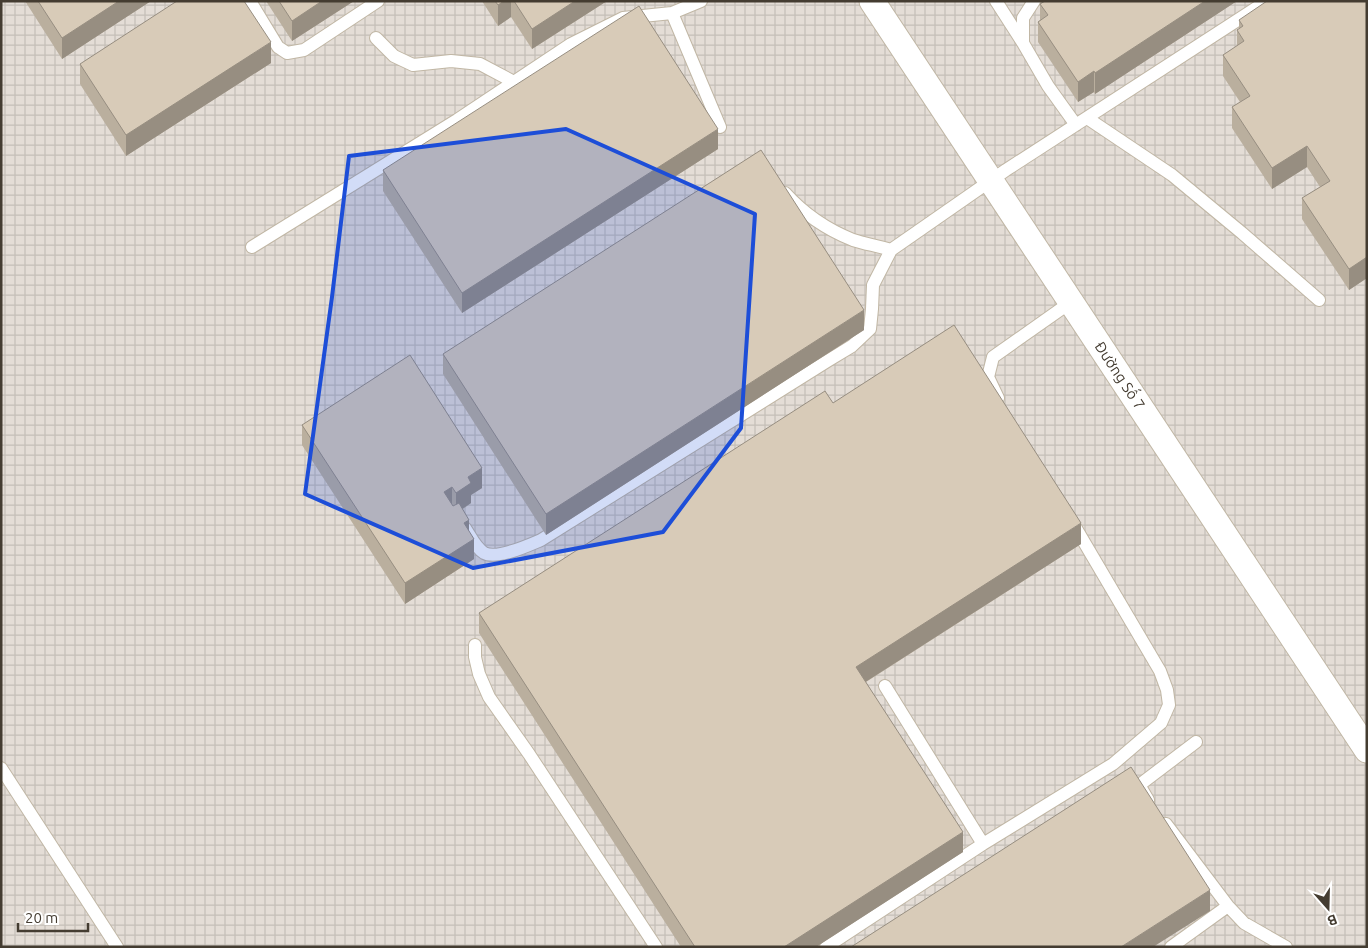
<svg xmlns="http://www.w3.org/2000/svg" width="1368" height="948" font-family="Ubuntu,sans-serif">
  <defs>
    <pattern id="industrial-grid" width="8" height="8" patternUnits="userSpaceOnUse" patternTransform="scale(1.25)"><rect width="8" height="8" fill="#e4ddd6"/><path d="M0 4h8M4 0v8" fill="none" stroke="#c5bfb8"/></pattern>
  </defs>
  <rect width="100%" height="100%" fill="#f3ede0"/>
  <path fill="url(#industrial-grid)" d="M1 1H1367V947H1Z"/>
  <g fill="none" stroke-linecap="round" stroke-linejoin="round">
    <g stroke="#c1b7a5" stroke-width="14">
      <path id="lane" d="M250 1 278 47 287 53 304 50 378 1
        M996 1 1023 43
        M1034 1 1023 18V43L1048 86 1076 125
        M672 13 720 127
        M376 38 394 56 413 65 451 61 480 64 514 82
        M1087 118 1172 175 1242 233 1319 300
        M785 193C803 213 828 230 853 240 865 244 879 246 891 250
        M252 247 457 120 571 44 623 18 672 13 701 1
        M998 398 988 377 993 357 1071 302
        M465 528C471 537 475 547 484 553 497 560 529 545 541 540L829 360 852 346 870 329 872 309 873 285 891 250 1006 170 1267 1
        M475 645V657L479 674 489 697 529 754 656 947
        M885 686 983 844
        M1 768 117 947
        M1148 800 1141 788 1142 783 1196 742
        M1166 824 1228 906 1244 923 1286 947
        M826 947 983 844 1113 764 1161 723 1169 705 1167 690 1160 671 1074 525
        M1171 947 1228 906"/>
    </g>
    <g stroke="#c1b7a5" stroke-width="27">
      <g id="street">
        <path id="s1" d="M872 1 1367 750"/>
      </g>
    </g>
    <use href="#lane" stroke="#fff" stroke-width="12"/>
    <use href="#street" stroke="#fff" stroke-width="25"/>
  </g>
  <path fill="#baaf9e" d="M25 1H151L62 59Z
    M266 1H354L292 41Z
    M482 1H607L532 49 511 17 498 26Z
    M1041 1H1237L1095 94 1094 92 1078 102 1038 42V22L1040 20V4L1041 3Z
    M1367 1V278L1349 290 1302 219V198L1320 187 1307 167 1272 189 1232 128V107L1240 102 1223 76V55L1237 46V30L1239 29V20Z
    M271 63 126 156 80 84V64Z
    M718 149 462 313 383 191V170Z
    M864 330 546 535 443 374V354Z
    M833 403 1081 544 866 682 963 852 816 947H681L479 633V613Z
    M302 425 482 488 471 495V503L463 509 469 532 474 559 405 604 302 445Z"/>
  <path fill="#978e81" d="M119 1H151L62 59V38Z
    M322 1H354L292 41V21Z
    M504 1H511V17L498 26V5Z
    M575 1H607L532 49V29Z
    M1205 1H1237L1095 94V73Z
    M271 42V63L126 156V135Z
    M1094 71V92L1078 102V82Z
    M718 129V149L462 313V293Z
    M1307 146V167L1272 189V168Z
    M1367 257V278L1349 290V269Z
    M864 310V330L546 535V514Z
    M482 468V488L471 495V503L456 513V493L468 477Z
    M452 487V508L444 492Z
    M469 520V540L464 523Z
    M1081 523V544L856 688V667Z
    M474 539V559L405 604V583Z
    M963 832V852L816 947H784Z
    M1210 890V911L1153 947H1121Z"/>
  <path fill="#d8cbb8" stroke="#978e81" d="M38 1H119L62 38Z
    M177 1H244L271 42 126 135 80 64Z
    M279 1H322L292 21Z
    M495 1H504L498 5Z
    M514 1H575L532 29Z
    M1045 1H1205L1095 73 1094 71 1078 82 1038 22 1048 15 1040 4Z
    M1267 1H1367V257L1349 269 1302 198 1330 181 1307 146 1272 168 1232 107 1250 96 1223 55 1244 41 1237 30 1243 26 1239 20Z
    M639 6 718 129 462 293 383 170Z
    M761 150 864 310 546 514 443 354Z
    M954 325 1081 523 856 667 963 832 784 947H695L479 613 825 391 833 403Z
    M410 355 482 468 468 477 471 483 456 493 452 487 444 492 453 506 459 503 469 520 464 523 474 539 405 583 302 425Z
    M1131 767 1210 890 1121 947H851Z"/>
  <path fill="#1d4ed8" fill-opacity="0.2" stroke="#1d4ed8" stroke-width="4" stroke-linejoin="round" d="M566 129 755 214 741 428 663 532 473 568 305 494 332 297 349 156Z"/>
  <g text-anchor="middle" stroke-width="5" stroke-linejoin="round" paint-order="stroke">
    <g font-size="15" fill="#443c31" stroke="#fff">
      <text dy="5" stroke="none"><textPath href="#s1" startOffset="449">Đường Số 7</textPath></text>
    </g>
  </g>
  <rect width="1368" height="948" fill="none" stroke="#443c31" stroke-width="5"/>
  <g transform="translate(1328 908) rotate(160)" stroke="#ffffff" stroke-width="4" paint-order="stroke">
  <path d="M0-4L9 19L0 12L-9 19Z" fill="#443c31"/>
  <text y="-8" font-size="14" font-weight="bold" text-anchor="middle" fill="#443c31">B</text>
  </g>
  <path d="M18 923v8h70v-8" fill="none" stroke="#443c31" stroke-width="2.5"/>
  <text x="25" y="923" font-size="15" fill="#443c31" stroke="#ffffff" stroke-width="4" paint-order="stroke">20 m</text>
</svg>
